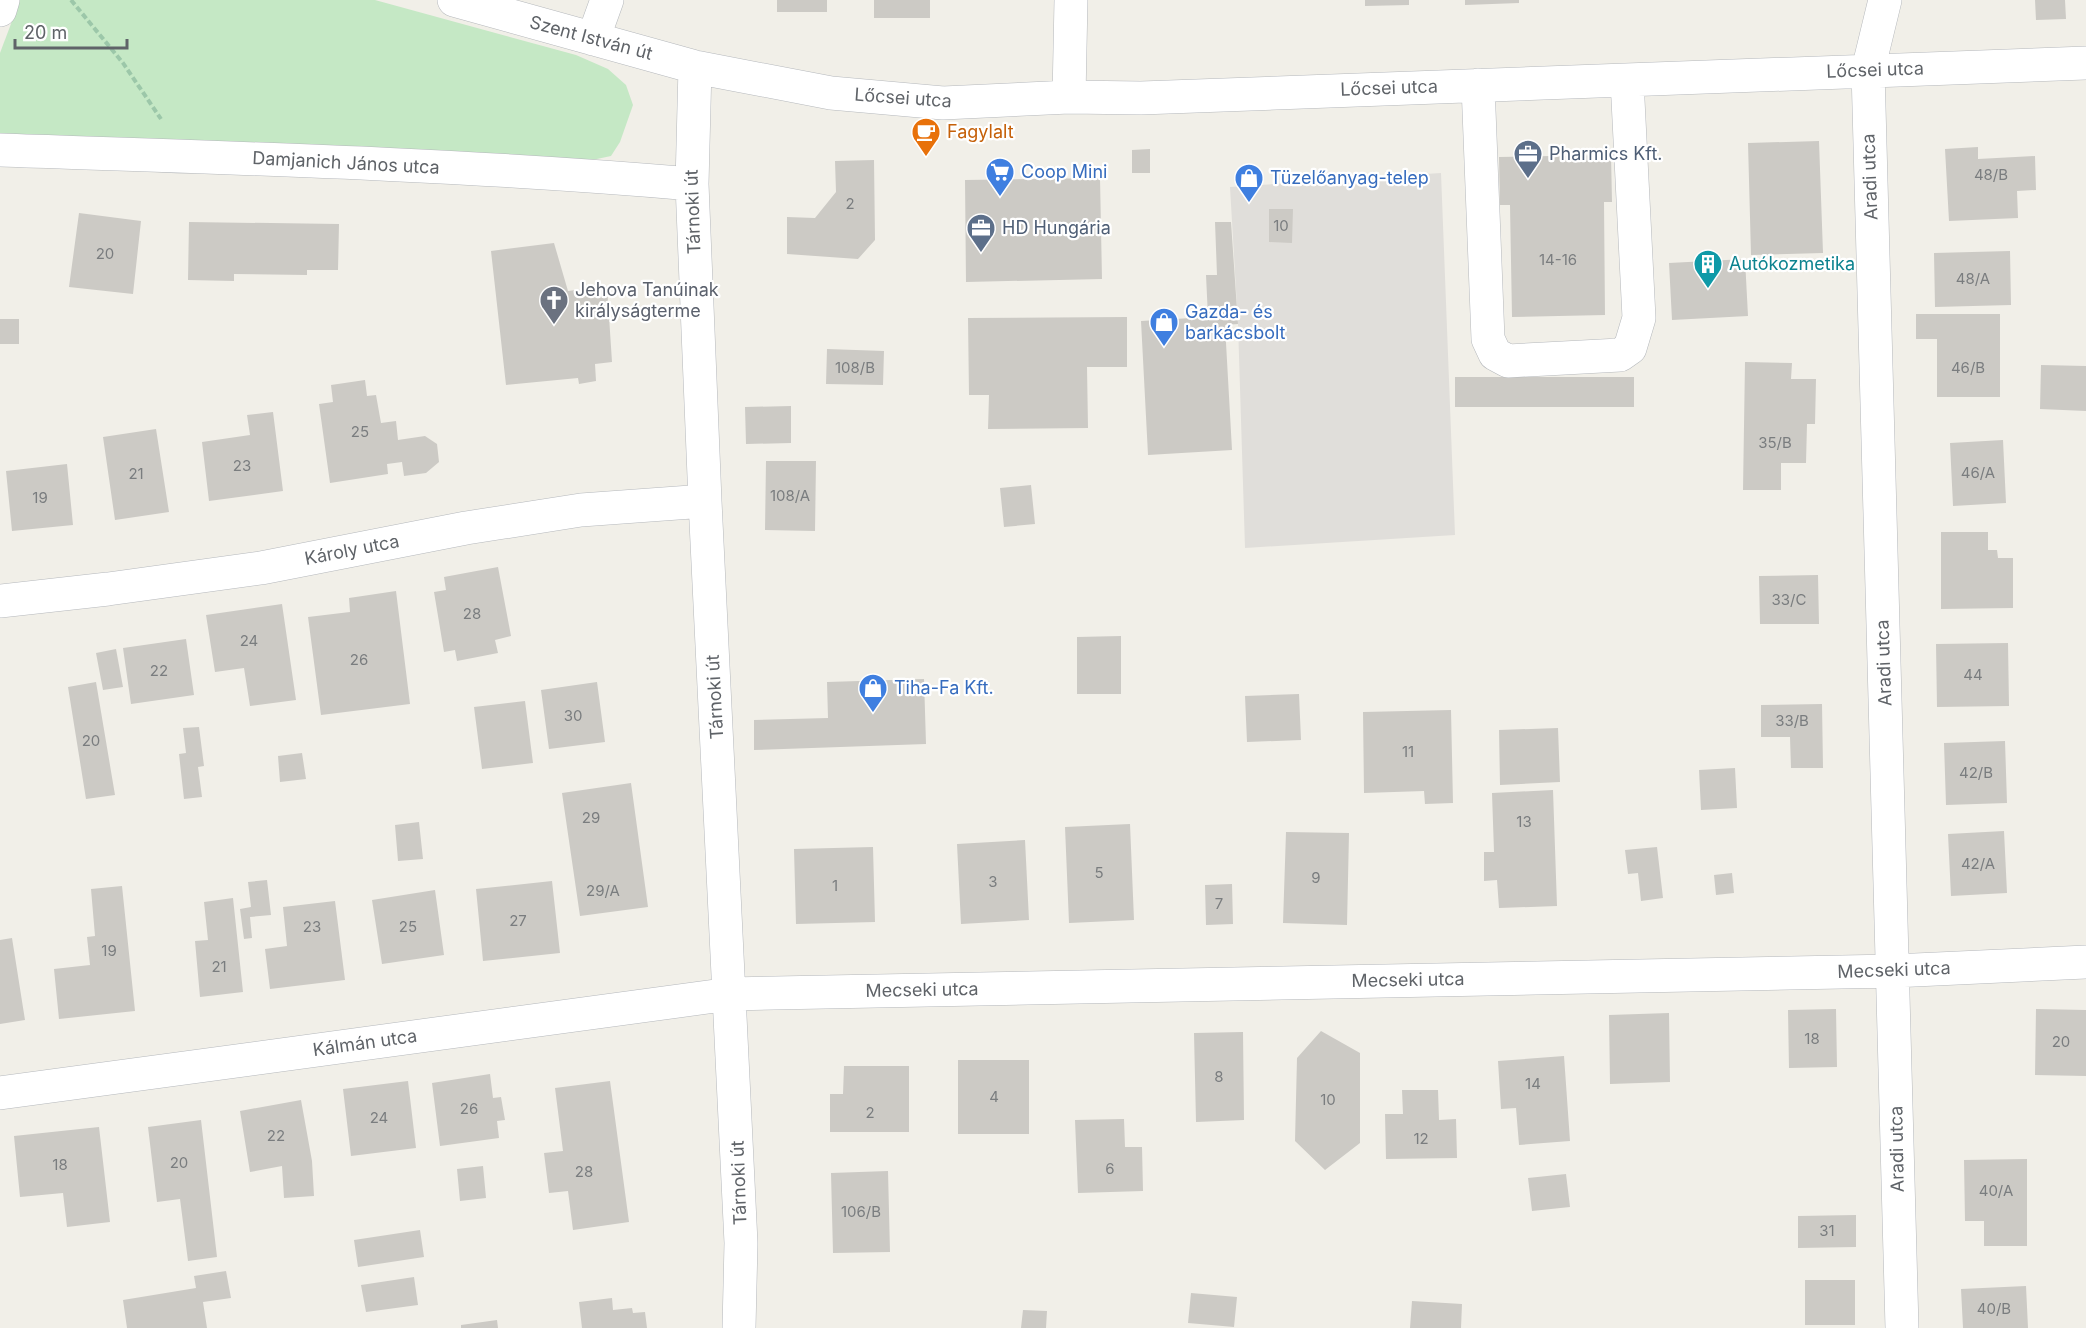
<svg xmlns="http://www.w3.org/2000/svg" width="2086" height="1328" font-family="Inter,sans-serif">
  <rect width="100%" height="100%" fill="#f1efe8"/>
  <path fill="#e0deda" d="M1441 173 1455 535 1245 548 1238 324 1230 187Z"/>
  <path fill="#c5e8c5" d="M20 0H375L576 55 608 69 626 85 633 105 620 142 611 156 559 167 0 139V53Z"/>
  <path fill="#cccac5" d="M777 0H827V12H777Z
    M874 0H930V18H874Z
    M1365 0H1409V5L1365 6Z
    M1465 0H1519V3L1465 5Z
    M2035 0H2065L2066 19 2036 20Z
    M1819 141 1823 253 1751 255 1748 143Z
    M1978 147V159L2035 156 2036 190 2017 191 2018 218 1949 221 1945 149Z
    M1150 149V173H1132V150Z
    M1611 155 1612 202H1604L1605 315 1512 317 1510 205H1500L1499 157Z
    M874 160 875 240 858 259 787 254V217L815 218 836 192 835 161Z
    M1100 178 1102 279 966 282 965 180Z
    M1269 209H1293L1292 243 1269 242Z
    M79 213 141 221 133 294 69 287Z
    M189 222 339 224 338 270H307V275L234 274V281L188 280Z
    M1215 222H1231L1238 324 1225 325 1232 450 1148 455 1141 321 1208 317 1206 275H1217Z
    M554 243 568 291 607 286 612 362 595 364 596 381 579 384 578 378 506 385 491 251Z
    M2010 251 2011 305 1935 307 1934 253Z
    M1745 259 1748 316 1672 320 1669 263Z
    M1916 314H2000V397H1937V339H1916Z
    M1127 317V367H1087L1088 428 988 429 989 395H969L968 318Z
    M0 319H19V344H0Z
    M827 349 884 351 883 385 826 384Z
    M1745 362 1792 363 1791 379H1816L1815 424H1807L1806 463H1781V490H1743Z
    M2041 365 2086 366V411L2040 409Z
    M1455 377H1634V407H1455Z
    M365 380 367 396 376 395 381 423 396 421 398 440 425 436 437 444 439 462 426 473 404 476 402 462 387 464 388 474 330 483 319 404 333 402 331 385Z
    M791 406V443L746 444 745 407Z
    M273 412 283 491 209 501 202 442 250 435 247 415Z
    M156 429 169 512 115 520 103 437Z
    M2003 440 2006 503 1953 506 1950 443Z
    M766 461H816L815 531 765 530Z
    M67 464 73 525 12 531 6 471Z
    M1031 485 1035 524 1004 527 1000 488Z
    M1941 532H1988V550H1997L1998 558H2013V608L1941 609Z
    M498 567 511 636 495 640 498 653 457 661 455 650 444 652 434 592 446 590 444 577Z
    M1818 575 1819 624H1760L1759 576Z
    M396 591 410 704 321 715 308 617 350 612 349 598Z
    M282 604 296 700 250 706 244 668 215 672 206 615Z
    M1121 636V694H1077V637Z
    M186 639 194 695 131 704 123 648Z
    M2008 643 2009 706 1937 707 1936 644Z
    M116 649 123 687 103 690 96 653Z
    M924 679 926 744 754 750V720L828 718 827 682Z
    M96 682 115 795 86 799 68 687Z
    M597 682 605 742 549 749 541 690Z
    M1299 694 1301 740 1247 742 1245 696Z
    M525 701 533 763 482 769 474 707Z
    M1822 704 1823 768H1791L1790 737H1761V705Z
    M1451 710 1453 803 1425 804 1424 791 1364 793 1363 712Z
    M199 727 204 766 198 767 202 797 184 799 179 754 186 753 183 728Z
    M1558 728 1560 782 1500 785 1499 730Z
    M2005 741 2007 803 1946 805 1944 743Z
    M302 753 306 779 280 782 278 756Z
    M1735 768 1737 808 1701 810 1699 770Z
    M631 783 648 907 580 916 562 793Z
    M1553 790 1557 906 1499 908 1497 880 1484 881V852H1494L1492 793Z
    M419 822 423 859 398 861 395 825Z
    M1130 824 1134 920 1069 923 1065 827Z
    M2004 831 2007 893 1951 896 1948 834Z
    M1286 832 1349 833 1347 925 1283 923Z
    M1025 840 1029 920 961 924 957 844Z
    M873 847 875 922 796 924 794 849Z
    M1657 847 1663 898 1641 901 1638 873 1628 874 1625 850Z
    M1732 873 1734 893 1716 895 1714 875Z
    M267 880 271 915 250 917 252 938 244 939 240 909 251 907 248 882Z
    M552 881 560 953 483 961 476 889Z
    M1232 884 1233 924 1206 925 1205 885Z
    M122 886 135 1011 59 1019 54 969 90 965 87 937 95 936 91 889Z
    M435 890 444 955 382 964 372 900Z
    M233 898 243 992 200 997 195 941 208 940 204 902Z
    M335 901 345 980 270 989 265 949 287 946 283 907Z
    M12 938 25 1020 0 1024V940Z
    M1836 1009 1837 1067 1789 1068 1788 1010Z
    M2036 1009 2086 1010V1076L2035 1075Z
    M1669 1013 1670 1082 1610 1084 1609 1015Z
    M1321 1031 1360 1053V1143L1325 1170 1295 1141 1297 1058Z
    M1243 1032 1244 1120 1196 1122 1194 1033Z
    M1564 1056 1570 1141 1519 1145 1516 1108 1501 1109 1498 1061Z
    M958 1060H1029V1134H958Z
    M844 1066H909V1132H830V1094H843Z
    M490 1074 493 1098 501 1097 505 1120 497 1121 499 1138 440 1146 432 1083Z
    M408 1081 416 1148 351 1156 343 1089Z
    M610 1081 629 1222 573 1230 568 1191 549 1193 544 1153 563 1151 555 1088Z
    M1402 1090H1438L1439 1120 1456 1119 1457 1158 1386 1159 1385 1114H1403Z
    M301 1100 312 1161 314 1196 284 1198 282 1166 250 1172 240 1111Z
    M1124 1119 1125 1147H1142L1143 1191 1078 1193 1075 1120Z
    M201 1120 217 1257 188 1261 180 1199 157 1202 148 1127Z
    M99 1127 110 1222 67 1227 63 1193 20 1197 14 1136Z
    M2027 1159V1246H1984V1221H1965L1964 1160Z
    M483 1166 486 1198 460 1201 457 1169Z
    M888 1171 890 1252 833 1253 831 1173Z
    M1566 1174 1570 1207 1532 1211 1528 1178Z
    M1856 1215V1247L1798 1248V1216Z
    M420 1230 424 1257 358 1267 354 1240Z
    M226 1271 231 1298 203 1302 207 1328H127L123 1300 196 1288 194 1276Z
    M414 1277 418 1305 366 1312 361 1285Z
    M1805 1280H1855V1325H1805Z
    M2026 1286 2028 1328H1963L1961 1289Z
    M1191 1293 1237 1297 1234 1327 1188 1323Z
    M612 1298 613 1310 632 1308 633 1313 645 1312 647 1328H582L579 1302Z
    M1412 1301 1462 1304 1461 1328H1410Z
    M1023 1310 1047 1311 1046 1328H1021Z
    M497 1320 498 1328H461V1325Z"/>
  <g fill="none" stroke-linecap="round" stroke-linejoin="round">
    <g stroke="#b5b8bc" stroke-width="34">
      <path id="minor" d="M454 0 695 67 831 93 943 103 1069 97 1141 98 2086 63
        M1885 0 1868 70 1902 1328
        M0 10 3 0
        M593 39 607 0
        M695 67 692 184 705 501 741 1243 739 1328
        M1478 85 1488 339 1495 354 1508 361 1620 355 1630 348 1639 318 1627 80
        M1069 97 1071 0
        M0 150C231 158 462 164 692 184
        M0 601 108 589 261 568 466 528 581 510 705 501
        M0 1093 730 994 1893 971 2086 962"/>
    </g>
    <path stroke="#9cc7a9" stroke-width="4" stroke-dasharray="6 3" stroke-linecap="butt" d="M71 0 123 63 161 119"/>
    <use href="#minor" stroke="#fff" stroke-width="33"/>
  </g>
  <defs>
    <g id="cafe-pin" transform="scale(1.5)"><path d="M0 17L-7.5 6A9.5 9.5 0 1 1 7.5 6Z" fill="#e8710a" stroke="#fff"/><path d="M-5.5-4.5H6V0H3Q3 3.5 0 3.5H-2.5Q-5.5 3.5-5.5 0ZM3-3.2v2h1.7v-2ZM-6 4.5H4V6H-6Z" fill="#fff"/></g>
    <g id="office-pin" transform="scale(1.5)"><path d="M0 17L-7.5 6A9.5 9.5 0 1 1 7.5 6Z" fill="#5c6f8a" stroke="#fff"/><path d="M-6-3h4V-5.5h4V-3h4V5H-6ZM-1-4.5V-3h2v-1.5ZM-6 0V1H6V0Z" fill="#fff"/></g>
    <g id="supermarket-pin" transform="scale(1.5)"><path d="M0 17L-7.5 6A9.5 9.5 0 1 1 7.5 6Z" fill="#3f7fe0" stroke="#fff"/><path d="M-6-5.5h2.5l.6 2H6L4.5 2H-2.5L-4.4-4H-6ZM-1.5 3.2a1.3 1.3 0 1 0 .1 0ZM3 3.2a1.3 1.3 0 1 0 .1 0Z" fill="#fff"/></g>
    <g id="shop-pin" transform="scale(1.5)"><path d="M0 17L-7.5 6A9.5 9.5 0 1 1 7.5 6Z" fill="#3f7fe0" stroke="#fff"/><path d="M-5-2.5h2.3a2.7 3.5 0 0 1 5.4 0H5L5.5 6h-11ZM-1.5-2.5h3a1.5 2.3 0 0 0-3 0Z" fill="#fff"/></g>
    <g id="building-pin" transform="scale(1.5)"><path d="M0 17L-7.5 6A9.5 9.5 0 1 1 7.5 6Z" fill="#0f9aa8" stroke="#fff"/><path d="M-4-6H4V6H1V3H-1V6H-4ZM-2.5-4.3h1.7v1.8h-1.7ZM.8-4.3h1.7v1.8H.8ZM-2.5-1h1.7V.8h-1.7ZM.8-1h1.7V.8H.8Z" fill="#fff"/></g>
    <g id="church-pin" transform="scale(1.5)"><path d="M0 17L-7.5 6A9.5 9.5 0 1 1 7.5 6Z" fill="#6b7280" stroke="#fff"/><path d="M-1.2-6h2.4v3.5h3.3v2.4h-3.3V6h-2.4V-.1h-3.3v-2.4h3.3Z" fill="#fff"/></g>
  </defs>
  <g fill-rule="evenodd">
    <use href="#cafe-pin" x="926" y="132"/>
    <use href="#office-pin" x="1528" y="154"/>
    <use href="#supermarket-pin" x="1000" y="172"/>
    <use href="#shop-pin" x="1249" y="178"/>
    <use href="#office-pin" x="981" y="228"/>
    <use href="#building-pin" x="1708" y="264"/>
    <use href="#church-pin" x="554" y="300"/>
    <use href="#shop-pin" x="1164" y="322"/>
    <use href="#shop-pin" x="873" y="688"/>
  </g>
  <g text-anchor="middle" stroke-width="4.5" stroke-linejoin="round" paint-order="stroke">
    <g font-size="15" fill="#7a7d7f">
      <text x="1991" y="180">48/B</text>
      <text x="850" y="209">2</text>
      <text x="1281" y="231">10</text>
      <text x="105" y="259">20</text>
      <text x="1558" y="265">14-16</text>
      <text x="1973" y="284">48/A</text>
      <text x="855" y="373">108/B</text>
      <text x="1968" y="373">46/B</text>
      <text x="360" y="437">25</text>
      <text x="1775" y="448">35/B</text>
      <text x="242" y="471">23</text>
      <text x="1978" y="478">46/A</text>
      <text x="136" y="479">21</text>
      <text x="790" y="501">108/A</text>
      <text x="40" y="503">19</text>
      <text x="1789" y="605">33/C</text>
      <text x="472" y="619">28</text>
      <text x="249" y="646">24</text>
      <text x="359" y="665">26</text>
      <text x="159" y="676">22</text>
      <text x="1973" y="680">44</text>
      <text x="573" y="721">30</text>
      <text x="1792" y="726">33/B</text>
      <text x="91" y="746">20</text>
      <text x="1408" y="757">11</text>
      <text x="1976" y="778">42/B</text>
      <text x="591" y="823">29</text>
      <text x="1524" y="827">13</text>
      <text x="1978" y="869">42/A</text>
      <text x="1099" y="878">5</text>
      <text x="1316" y="883">9</text>
      <text x="993" y="887">3</text>
      <text x="835" y="891">1</text>
      <text x="603" y="896">29/A</text>
      <text x="1219" y="909">7</text>
      <text x="518" y="926">27</text>
      <text x="312" y="932">23</text>
      <text x="408" y="932">25</text>
      <text x="109" y="956">19</text>
      <text x="219" y="972">21</text>
      <text x="1812" y="1044">18</text>
      <text x="2061" y="1047">20</text>
      <text x="1219" y="1082">8</text>
      <text x="1533" y="1089">14</text>
      <text x="994" y="1102">4</text>
      <text x="1328" y="1105">10</text>
      <text x="469" y="1114">26</text>
      <text x="870" y="1118">2</text>
      <text x="379" y="1123">24</text>
      <text x="276" y="1141">22</text>
      <text x="1421" y="1144">12</text>
      <text x="179" y="1168">20</text>
      <text x="60" y="1170">18</text>
      <text x="1110" y="1174">6</text>
      <text x="584" y="1177">28</text>
      <text x="1996" y="1196">40/A</text>
      <text x="861" y="1217">106/B</text>
      <text x="1827" y="1236">31</text>
      <text x="1994" y="1314">40/B</text>
    </g>
    <g font-size="18" fill="#5f6368" stroke="#fff">
      <text transform="translate(591 38) rotate(15)" y="6">Szent István út</text>
      <text transform="translate(1875 70) rotate(-2)" y="6">Lőcsei utca</text>
      <text transform="translate(1389 88) rotate(-2)" y="6">Lőcsei utca</text>
      <text transform="translate(903 98) rotate(4)" y="6">Lőcsei utca</text>
      <text transform="translate(346 163) rotate(3)" y="6">Damjanich János utca</text>
      <text transform="translate(1870 177) rotate(-92)" y="6">Aradi utca</text>
      <text transform="translate(693 212) rotate(-92)" y="6">Tárnoki út</text>
      <text transform="translate(352 550) rotate(-11)" y="6">Károly utca</text>
      <text transform="translate(1884 663) rotate(-92)" y="6">Aradi utca</text>
      <text transform="translate(715 697) rotate(-93)" y="6">Tárnoki út</text>
      <text transform="translate(1894 970) rotate(-2)" y="6">Mecseki utca</text>
      <text transform="translate(1408 980) rotate(-1)" y="6">Mecseki utca</text>
      <text transform="translate(922 990) rotate(-1)" y="6">Mecseki utca</text>
      <text transform="translate(365 1043) rotate(-8)" y="6">Kálmán utca</text>
      <text transform="translate(1897 1149) rotate(-91)" y="6">Aradi utca</text>
      <text transform="translate(739 1183) rotate(-92)" y="6">Tárnoki út</text>
    </g>
    <g font-size="18" fill="#c56008" stroke="#fff" text-anchor="start">
      <text x="947" y="138">Fagylalt</text>
    </g>
    <g font-size="18" fill="#4e5e75" stroke="#fff" text-anchor="start">
      <text x="1549" y="160">Pharmics Kft.</text>
      <text x="1002" y="234">HD Hungária</text>
    </g>
    <g font-size="18" fill="#366cbe" stroke="#fff" text-anchor="start">
      <text x="1021" y="178">Coop Mini</text>
      <text x="1270" y="184">Tüzelőanyag-telep</text>
      <text x="1185" y="318">Gazda- és<tspan x="1185" dy="21">barkácsbolt</tspan></text>
      <text x="894" y="694">Tiha-Fa Kft.</text>
    </g>
    <g font-size="18" fill="#0d838f" stroke="#fff" text-anchor="start">
      <text x="1729" y="270">Autókozmetika</text>
    </g>
    <g font-size="18" fill="#5b616d" stroke="#fff" text-anchor="start">
      <text x="575" y="296">Jehova Tanúinak<tspan x="575" dy="21">királyságterme</tspan></text>
    </g>
  </g>
  <path d="M15 39v9h112v-9" fill="none" stroke="#5f6368" stroke-width="3"/>
  <text x="24" y="39" font-size="18" fill="#5f6368" stroke="#ffffff" stroke-width="4.5" paint-order="stroke">20 m</text>
</svg>
